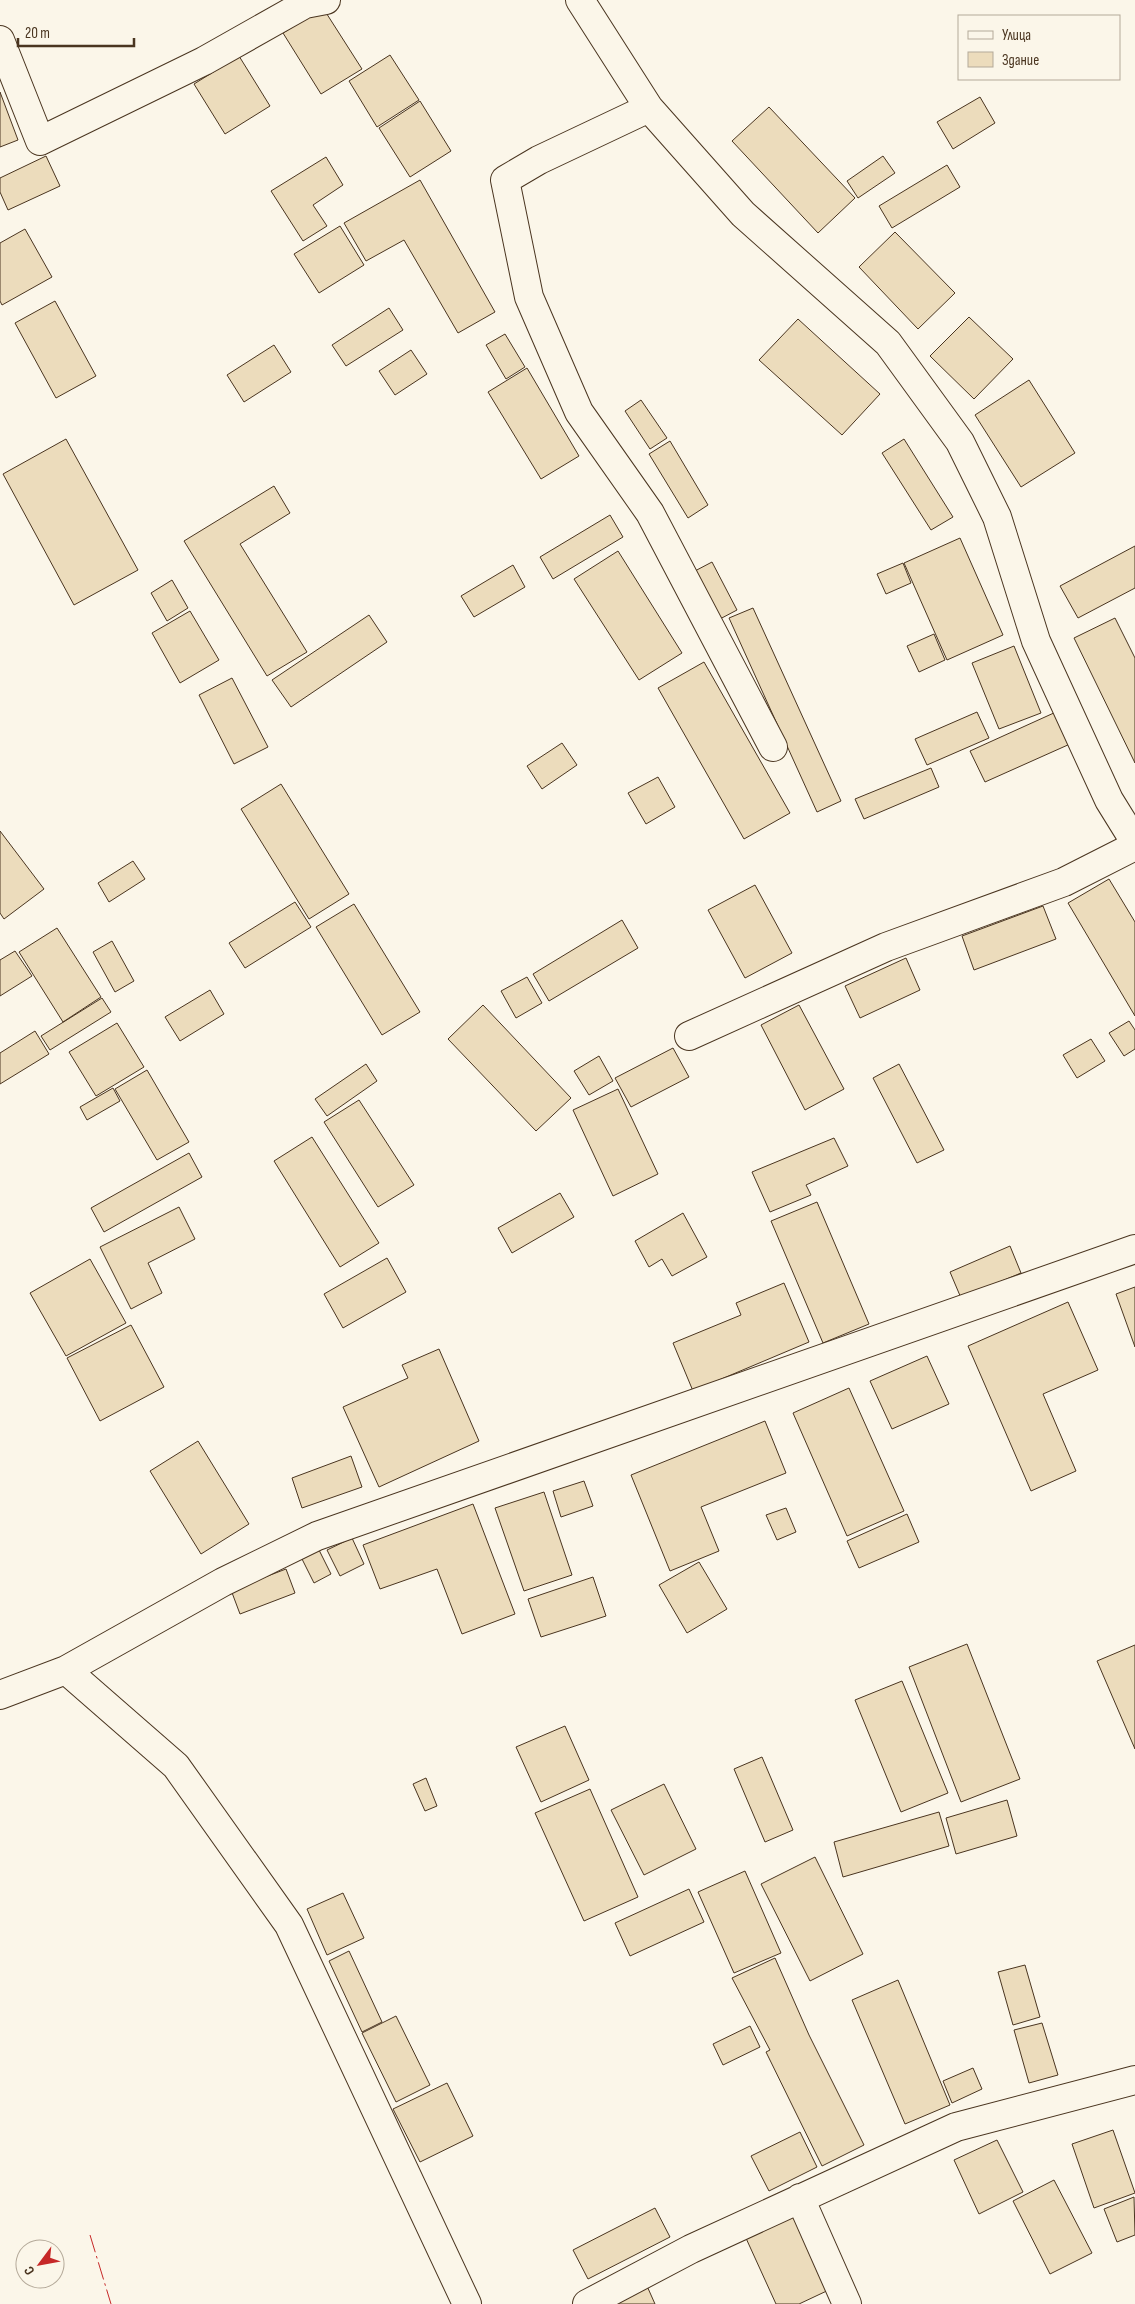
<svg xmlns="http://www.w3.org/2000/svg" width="1135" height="2304" font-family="'Sofia Sans Condensed',sans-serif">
  <rect width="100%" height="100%" fill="#fbf6e9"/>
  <path fill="#ecdcbc" stroke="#4a3520" d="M323 8 362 69 321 94 283 33Z
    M390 55 419 100 377 127 349 81Z
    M239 56 270 106 225 134 194 84Z
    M0 92 18 140 0 147Z
    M980 97 995 123 953 149 937 122Z
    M420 101 451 151 410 177 379 128Z
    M769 107 855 198 818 233 732 141Z
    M46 156 60 186 8 210 0 192V178Z
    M883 156 895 173 858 198 847 181Z
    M326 157 343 185 313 205 327 226 303 241 271 191Z
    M947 165 960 187 892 228 879 206Z
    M420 180 495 312 458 333 404 240 366 261 344 223Z
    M340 226 364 265 319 293 294 254Z
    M25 229 52 277 2 305 0 301V243Z
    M895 232 955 293 918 329 859 267Z
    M55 301 96 376 56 398 15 323Z
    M389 308 403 330 346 366 332 345Z
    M969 317 1013 359 974 399 930 356Z
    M798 319 880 394 842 435 759 360Z
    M505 334 525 367 506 379 486 345Z
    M274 345 291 372 244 402 227 375Z
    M411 350 427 374 395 395 379 371Z
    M527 368 579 456 541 479 488 392Z
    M1029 380 1075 453 1021 487 975 415Z
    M641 400 667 438 650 449 625 411Z
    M66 439 138 570 74 605 3 474Z
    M904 439 953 517 931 530 882 453Z
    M670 441 708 505 688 518 649 454Z
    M274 486 290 513 240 544 307 652 267 676 184 541Z
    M610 515 623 537 553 579 540 557Z
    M960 538 1003 635 947 660 904 563Z
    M1135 546V588L1078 618 1060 586Z
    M618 551 682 653 639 680 574 579Z
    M712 562 737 610 718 620 693 572Z
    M903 563 911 583 886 594 877 574Z
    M513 565 525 587 474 617 461 596Z
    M172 580 188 608 167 621 151 593Z
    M753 608 841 801 817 812 729 618Z
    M190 611 219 660 180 683 152 633Z
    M369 615 387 642 291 707 272 680Z
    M1115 618 1135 658V763L1074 638Z
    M934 634 945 660 919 672 907 646Z
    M1014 646 1041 713 999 729 972 663Z
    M704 662 790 813 744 839 658 688Z
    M232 678 268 747 234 764 199 695Z
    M977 712 989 738 927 765 915 739Z
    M1056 712 1070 744 985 782 970 751Z
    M562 743 577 765 542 789 527 766Z
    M931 768 939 787 864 819 855 799Z
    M658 777 675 807 646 824 628 793Z
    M281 784 349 894 309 919 241 809Z
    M0 831 44 889 4 919 0 913Z
    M133 861 145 879 109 902 98 883Z
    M1109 879 1135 922V1016L1068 903Z
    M755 885 792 953 745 978 708 910Z
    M295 902 311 927 245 968 229 943Z
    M354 904 420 1012 382 1035 316 927Z
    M1043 906 1056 939 974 970 962 936Z
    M622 920 638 948 549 1001 533 974Z
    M57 928 101 997 63 1022 19 952Z
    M112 941 134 981 115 992 93 952Z
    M15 951 32 976 0 996V960Z
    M906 958 920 990 860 1018 845 986Z
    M527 977 542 1003 516 1018 501 991Z
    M210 990 224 1014 180 1041 165 1017Z
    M102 998 111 1012 50 1050 41 1036Z
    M483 1005 571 1098 536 1131 448 1039Z
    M799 1005 844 1089 805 1110 761 1025Z
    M1129 1021 1135 1030V1049L1124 1056 1109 1033Z
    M117 1023 144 1067 96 1096 69 1052Z
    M35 1031 49 1054 0 1084V1053Z
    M1091 1039 1105 1061 1077 1078 1063 1055Z
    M673 1048 689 1077 631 1107 615 1078Z
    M599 1056 613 1081 589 1095 574 1071Z
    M366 1064 377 1081 327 1116 315 1099Z
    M899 1064 944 1150 917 1163 873 1078Z
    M147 1070 189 1142 157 1160 115 1089Z
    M113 1088 120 1101 87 1120 80 1107Z
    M618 1089 658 1174 613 1196 573 1110Z
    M359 1100 414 1185 378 1207 324 1122Z
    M312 1137 379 1243 340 1267 274 1161Z
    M834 1138 848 1166 806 1185 811 1195 770 1212 752 1172Z
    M189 1153 202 1177 104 1232 91 1208Z
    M560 1193 574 1217 512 1253 498 1228Z
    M817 1202 869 1324 823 1343 771 1221Z
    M179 1207 195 1239 148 1263 162 1293 131 1309 100 1247Z
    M683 1213 707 1257 672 1276 662 1259 649 1267 635 1241Z
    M1010 1246 1021 1273 961 1298 950 1272Z
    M387 1258 406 1292 343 1328 324 1294Z
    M90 1259 126 1323 66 1356 30 1293Z
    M784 1283 809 1342 693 1391 673 1343 741 1315 736 1303Z
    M1135 1287V1347L1116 1294Z
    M1068 1302 1098 1370 1043 1394 1076 1471 1031 1491 968 1346Z
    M131 1325 164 1387 100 1421 67 1358Z
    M439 1349 479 1441 379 1487 343 1407 408 1378 402 1365Z
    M927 1356 949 1404 892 1429 870 1381Z
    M849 1388 904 1511 847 1536 793 1413Z
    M765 1421 786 1473 701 1507 719 1551 670 1571 631 1475Z
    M198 1441 249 1524 201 1554 150 1471Z
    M351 1456 362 1487 302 1508 292 1478Z
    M584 1481 593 1506 561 1517 553 1491Z
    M544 1492 572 1575 524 1591 495 1508Z
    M473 1504 515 1614 462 1634 437 1569 380 1589 363 1545Z
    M786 1508 796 1532 777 1540 766 1515Z
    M907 1514 919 1542 859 1568 847 1541Z
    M352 1538 364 1564 340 1576 327 1550Z
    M319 1550 331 1574 314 1583 302 1559Z
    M699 1562 727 1609 687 1633 659 1585Z
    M286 1569 295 1593 240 1614 231 1590Z
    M593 1577 606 1616 541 1637 528 1599Z
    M967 1644 1020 1779 961 1802 909 1667Z
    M1135 1645V1749L1097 1661Z
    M902 1681 948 1793 901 1812 855 1700Z
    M565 1726 589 1780 541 1802 516 1747Z
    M762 1757 793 1830 765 1842 734 1769Z
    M426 1778 437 1806 425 1811 413 1784Z
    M664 1784 696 1849 644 1875 611 1810Z
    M590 1789 638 1897 584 1921 535 1813Z
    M1007 1800 1017 1836 956 1854 946 1818Z
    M939 1812 949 1846 843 1877 834 1842Z
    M815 1857 863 1954 810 1981 761 1884Z
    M745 1871 781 1953 734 1973 698 1892Z
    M689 1889 704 1922 630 1956 615 1923Z
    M343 1893 364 1938 327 1955 307 1909Z
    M349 1951 382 2022 362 2032 329 1961Z
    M775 1958 809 2035 864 2145 822 2166 766 2052 770 2050 732 1978Z
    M1025 1965 1040 2017 1013 2025 998 1972Z
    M898 1980 950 2105 905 2124 852 2000Z
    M396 2016 430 2085 396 2102 362 2033Z
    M1042 2023 1058 2075 1029 2083 1014 2030Z
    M750 2026 760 2047 723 2065 713 2044Z
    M973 2068 982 2089 952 2103 943 2081Z
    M447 2083 473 2136 420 2162 393 2109Z
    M1113 2130 1135 2193 1094 2208 1072 2144Z
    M800 2132 817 2167 769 2191 751 2156Z
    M997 2140 1023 2192 979 2214 954 2160Z
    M1054 2180 1092 2253 1050 2274 1013 2201Z
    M1134 2197 1135 2235 1117 2242 1104 2209Z
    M655 2208 670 2237 588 2279 573 2250Z
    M797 2211 833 2288 799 2304H776L745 2236Z
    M647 2286 655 2304H610Z"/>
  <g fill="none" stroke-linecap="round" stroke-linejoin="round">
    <g stroke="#4a3520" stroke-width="30">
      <path id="minor" d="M580 0 649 108 743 214 888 343 960 442 997 517 1036 641 1109 800 1135 842
        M0 40 40 141 204 61 305 4 326 0
        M649 108 539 160 505 180 529 297 579 412 650 513 773 747
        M689 1036 886 947 1064 882 1135 846
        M66 1670 176 1766 289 1925 467 2304
        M0 1695 66 1670 223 1582 317 1536 1135 1249
        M800 2198 847 2304
        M587 2304 691 2249 956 2127 1135 2080"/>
    </g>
    <use href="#minor" stroke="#fbf6e9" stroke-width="28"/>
    <path stroke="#c62828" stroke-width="1" stroke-dasharray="18 4 2.5 4" stroke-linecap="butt" d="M90 2235 111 2304"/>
  </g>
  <rect x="958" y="15" width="162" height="65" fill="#fbf6e9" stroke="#b4a999"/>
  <rect x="968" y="31" width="25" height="8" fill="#fbf6e9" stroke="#b4a999"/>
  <text x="1002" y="40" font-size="15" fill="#4a3520">Улица</text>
  <rect x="968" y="52" width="25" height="15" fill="#ecdcbc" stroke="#b4a999"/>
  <text x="1002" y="65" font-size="15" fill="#4a3520">Здание</text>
  <g transform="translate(40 2264) rotate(238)"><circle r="24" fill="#fbf6e9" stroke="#b4a999"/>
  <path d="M0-4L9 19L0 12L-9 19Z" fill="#c62828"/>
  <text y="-8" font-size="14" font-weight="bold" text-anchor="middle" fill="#4a3520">С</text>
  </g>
  <path d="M18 38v8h116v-8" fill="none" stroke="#4a3520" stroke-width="2.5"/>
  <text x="25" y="38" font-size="15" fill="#4a3520" stroke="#fbf6e9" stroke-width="4" paint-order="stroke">20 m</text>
</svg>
